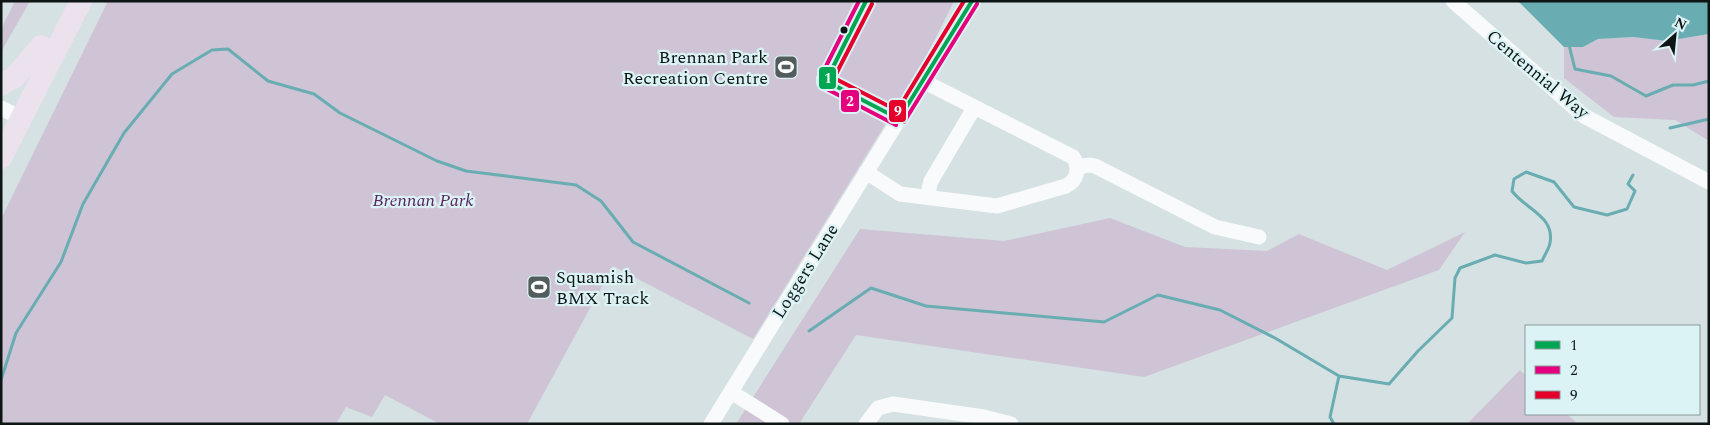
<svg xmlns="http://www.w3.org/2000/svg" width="1710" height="425" font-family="Spectral,serif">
  <rect width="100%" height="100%" fill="#d5e1e2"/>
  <path fill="#cec4d5" d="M15 1H30L1 52V29Z
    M108 1H954L923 63 753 339 613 266 527 424H440L385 395 372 417 346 407 336 424H1V219Z
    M1709 34V141L1675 120 1614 117 1564 78V47H1583L1598 39 1633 37 1667 41Z
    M1110 218 1185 247 1267 251 1299 234 1387 270 1465 232 1439 270 1144 377 856 335 799 424H736L860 229 1004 241Z
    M1520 370 1526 376V414H1567L1578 424H1467Z"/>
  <path fill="#69adb2" d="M1518 1H1709V34L1667 41 1633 37 1598 39 1583 47H1564Z"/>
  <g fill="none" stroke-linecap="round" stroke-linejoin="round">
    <path stroke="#69adb2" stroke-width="3" d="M1569 45 1575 69 1611 76 1646 96 1673 85H1693L1709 81
      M1670 128 1709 119
      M809 331 871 288 926 306 1104 322 1158 295 1220 310 1275 338 1339 376 1389 384 1418 351 1452 318 1455 278 1460 268 1495 255 1526 263 1542 261C1544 256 1549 249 1550 243 1555 216 1525 209 1512 191L1514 179 1526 172 1554 182 1574 207 1607 215 1627 209 1635 191 1628 184 1633 175
      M1 380 16 333 61 262 83 204 124 133 172 74 212 50 228 49 268 81 314 94 340 113 437 161 466 171 576 185 601 201 633 242 749 303
      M1334 424 1330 417 1339 376"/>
    <path stroke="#f9fafb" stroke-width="15" d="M1453 1 1584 116 1709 182
      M1 108 21 118
      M1077 167 1090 165 1095 166 1215 227 1259 237
      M866 172 900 194 997 206 1066 186C1078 180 1080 167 1073 157L923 81
      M930 198 929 188 931 181 974 108
      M731 392 782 424
      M711 424 972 1
      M866 424 878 408 893 404 984 417 1011 424"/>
    <path stroke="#ebe2ee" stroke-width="22" d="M1 85 15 77 41 46
      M1 158 81 1"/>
    <g stroke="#dcf3f5" stroke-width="8">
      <path id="bus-1" d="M866 1 826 81 899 119
        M899 119 972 1"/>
    </g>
    <g stroke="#dcf3f5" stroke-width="8">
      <path id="bus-2" d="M859 1 820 78V83L823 87 896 125
        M904 122 977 4"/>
    </g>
    <g stroke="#dcf3f5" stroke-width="8">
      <path id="bus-3" d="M872 4 834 78 902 113
        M894 116 964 1"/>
    </g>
    <use href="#bus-1" stroke="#00a651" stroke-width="4"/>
    <use href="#bus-2" stroke="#e5007d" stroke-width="4"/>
    <use href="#bus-3" stroke="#e4002b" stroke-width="4"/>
  </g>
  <defs>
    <g id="stadium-square" transform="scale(1.25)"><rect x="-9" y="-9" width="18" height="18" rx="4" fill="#535c5d" stroke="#dcf3f5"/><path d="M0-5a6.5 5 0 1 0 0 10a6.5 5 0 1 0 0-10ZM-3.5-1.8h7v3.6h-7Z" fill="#fff"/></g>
  </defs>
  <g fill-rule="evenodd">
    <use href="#stadium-square" x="786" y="67"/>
    <use href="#stadium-square" x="539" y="287"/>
  </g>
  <circle fill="#0d1515" stroke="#dcf3f5" stroke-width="2" cx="844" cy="30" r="4.5"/>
  <g text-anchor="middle" stroke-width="4.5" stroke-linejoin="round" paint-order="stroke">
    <g font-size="18" fill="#0d1515" stroke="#dcf3f5" text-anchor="end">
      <text x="768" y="63">Brennan Park<tspan x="768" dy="21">Recreation Centre</tspan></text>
      <text x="556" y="283" text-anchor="start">Squamish<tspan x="556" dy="21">BMX Track</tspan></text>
    </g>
    <g font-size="18" fill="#0d1515" stroke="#dcf3f5">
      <text transform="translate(1538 74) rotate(40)" y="6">Centennial Way</text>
      <text transform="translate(805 271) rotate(-58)" y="6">Loggers Lane</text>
    </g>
    <g font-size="18" font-style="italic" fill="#5b235f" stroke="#dcf3f5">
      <text x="423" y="206">Brennan Park</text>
    </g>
  </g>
  <g stroke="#dcf3f5" stroke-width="2">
    <rect x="818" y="66" width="19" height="24" rx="5" fill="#00a651"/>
    <rect x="840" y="89" width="20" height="24" rx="5" fill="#e5007d"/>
    <rect x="888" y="99" width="19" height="24" rx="5" fill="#e4002b"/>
  </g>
  <g font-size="14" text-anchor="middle" font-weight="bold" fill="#fff">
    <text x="828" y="83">1</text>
    <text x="850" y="106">2</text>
    <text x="898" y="116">9</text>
  </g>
  <rect width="1710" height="425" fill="none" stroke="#0d1515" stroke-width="5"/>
  <rect x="1525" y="325" width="175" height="90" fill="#dcf3f5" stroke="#899a9b"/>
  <rect x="1535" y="341" width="25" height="8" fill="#00a651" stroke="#899a9b"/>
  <text x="1570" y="350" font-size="15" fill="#0d1515">1</text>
  <rect x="1535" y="366" width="25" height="8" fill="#e5007d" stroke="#899a9b"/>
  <text x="1570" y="375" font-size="15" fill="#0d1515">2</text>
  <rect x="1535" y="391" width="25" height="8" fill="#e4002b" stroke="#899a9b"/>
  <text x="1570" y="400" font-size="15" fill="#0d1515">9</text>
  <g transform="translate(1675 35) rotate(27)" stroke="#dcf3f5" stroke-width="4" paint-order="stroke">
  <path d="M0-4L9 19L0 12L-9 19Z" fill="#0d1515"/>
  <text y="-8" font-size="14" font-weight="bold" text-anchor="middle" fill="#0d1515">N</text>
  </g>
</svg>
